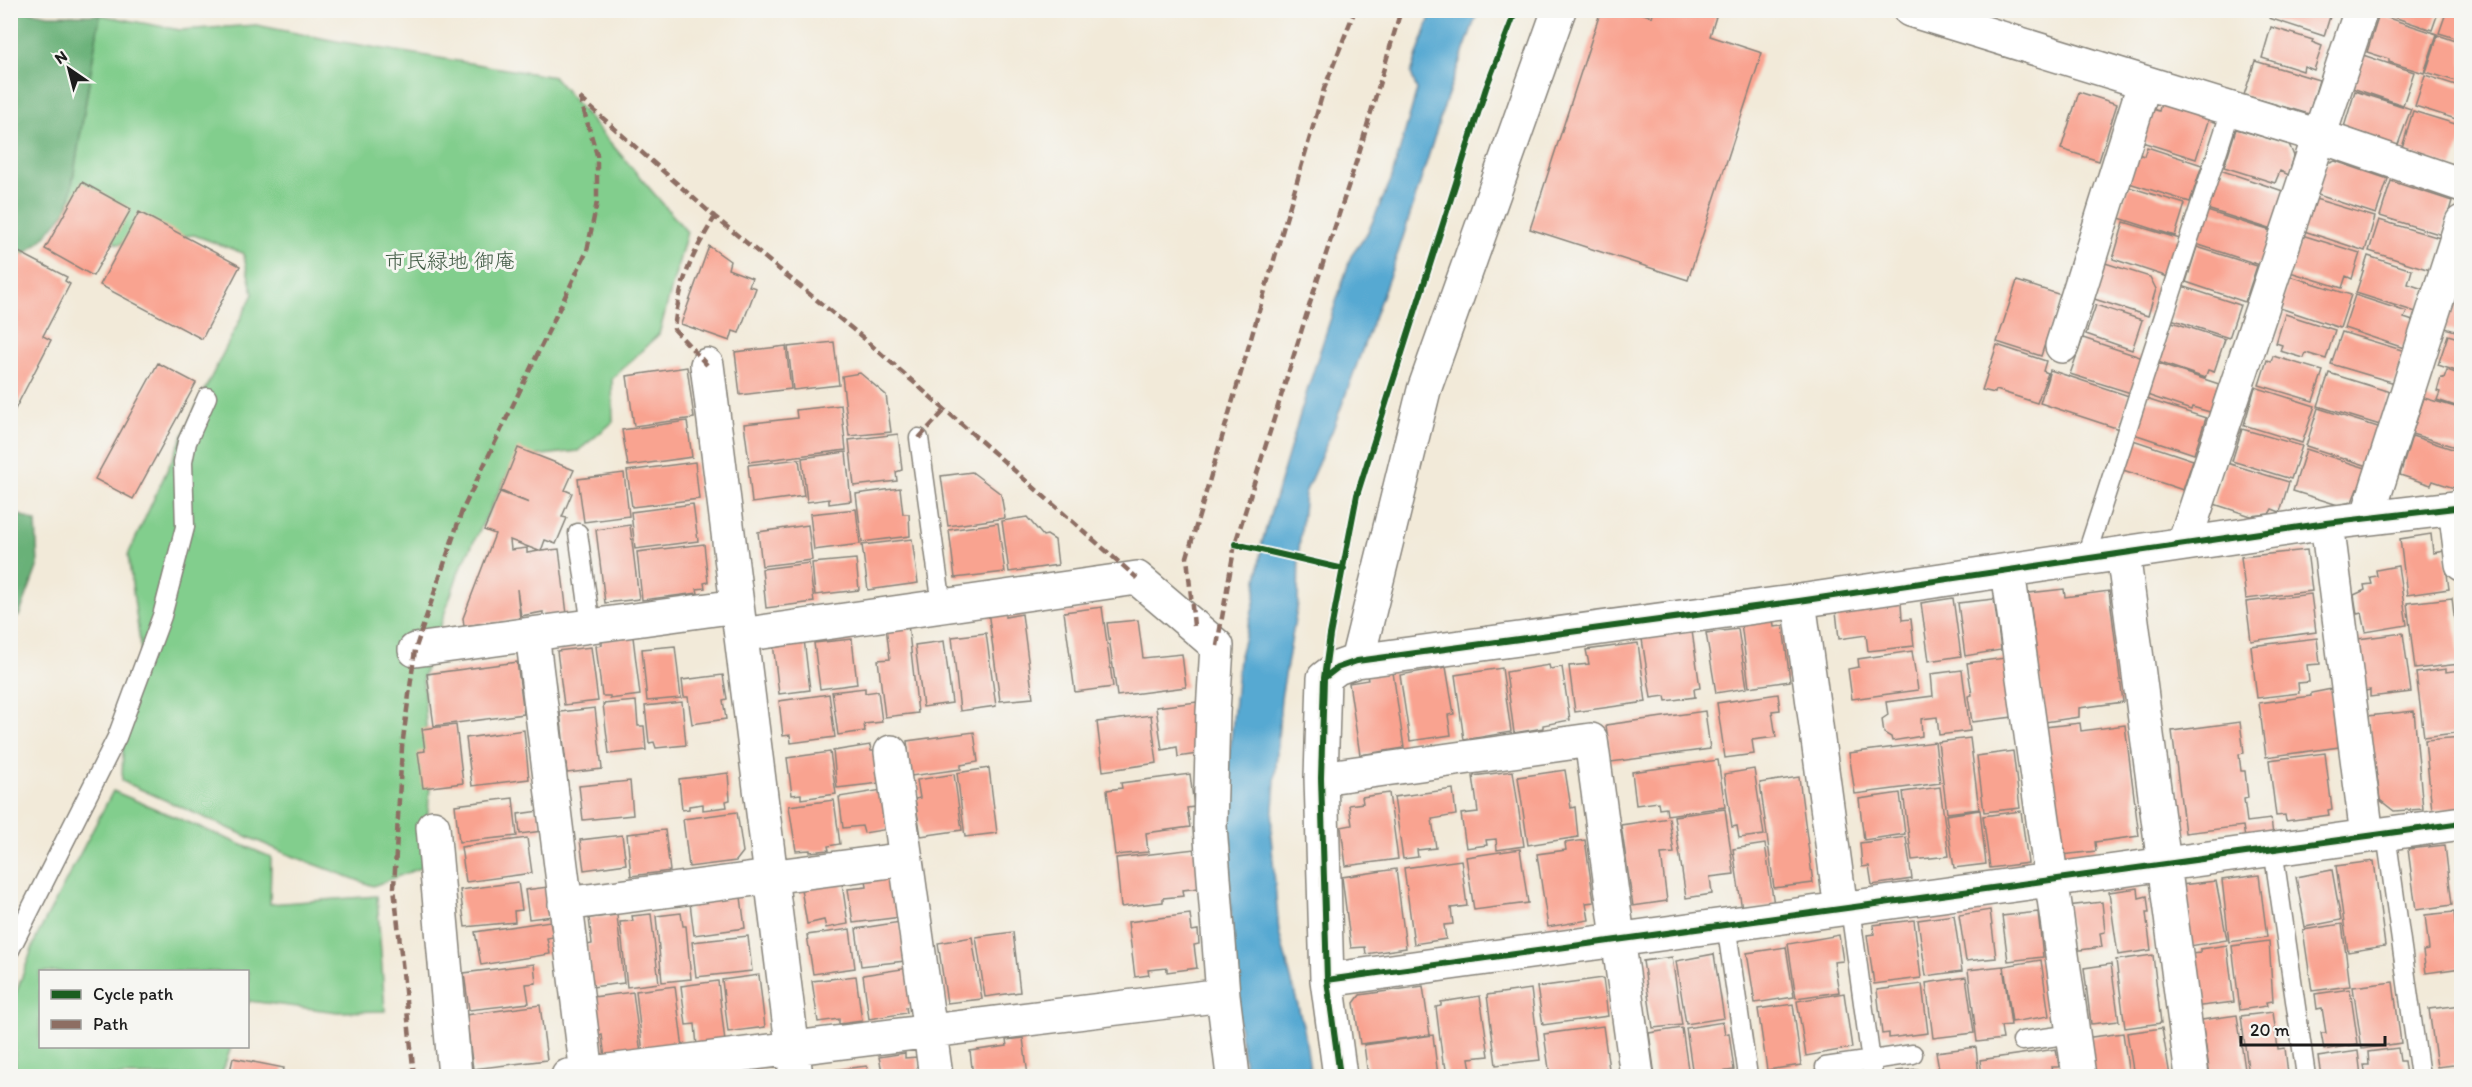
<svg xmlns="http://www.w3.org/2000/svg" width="2472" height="1087" font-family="Itim,'Klee One',sans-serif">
  <rect width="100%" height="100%" fill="#f6f6f2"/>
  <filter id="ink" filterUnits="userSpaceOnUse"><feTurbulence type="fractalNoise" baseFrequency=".0167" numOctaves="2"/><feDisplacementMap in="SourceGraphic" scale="12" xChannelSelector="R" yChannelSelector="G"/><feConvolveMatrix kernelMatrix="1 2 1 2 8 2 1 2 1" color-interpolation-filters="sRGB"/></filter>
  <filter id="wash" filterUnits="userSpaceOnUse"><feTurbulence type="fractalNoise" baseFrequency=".008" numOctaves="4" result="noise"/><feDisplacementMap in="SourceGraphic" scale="24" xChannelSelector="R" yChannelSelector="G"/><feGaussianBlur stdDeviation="1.35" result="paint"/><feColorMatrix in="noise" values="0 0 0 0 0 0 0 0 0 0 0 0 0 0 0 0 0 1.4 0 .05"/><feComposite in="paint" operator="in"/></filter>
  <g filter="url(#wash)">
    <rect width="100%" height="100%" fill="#f2ead9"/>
    <path fill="#82ce8d" stroke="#4f7554" stroke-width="1.5" d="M100 15 180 30 256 25 336 41 554 77 687 232 659 334 612 379 613 422 578 451 516 458 459 571 423 677 430 788 423 867 373 886 287 854 122 781 124 716 143 665 128 555 196 407 253 294 243 253 194 235 117 244 68 209Z
      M113 791 271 857 270 904 377 896 385 1011 338 1012 249 1001 248 1005V972H40V1046L231 1047 221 1076H16L12 1004 36 938Z"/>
    <path fill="#69b178" stroke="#42664a" stroke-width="1.5" d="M11 11H27L49 15H100L68 209 41 241 11 265Z
      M11 511 36 522 38 565 19 616 11 619Z"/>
    <path fill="#57a9d2" stroke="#3a6277" stroke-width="1.5" d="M1432 11H1478L1446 100 1399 250 1333 429 1305 493 1299 550 1298 603 1281 698 1271 836 1279 932 1304 1029 1311 1076H1246L1236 1004 1225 801 1239 659 1254 604 1262 542 1308 388 1351 256 1367 234 1391 180 1417 90 1411 73Z"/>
    <g id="blocks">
      <path fill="#f9a390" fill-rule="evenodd" d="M1601 10H1633L1652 17 1654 10H1718L1710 36 1762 53 1688 280 1530 229Z
        M2271 10H2332L2324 36 2269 18Z
        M2373 10H2439L2432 30Z
        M2447 10H2462V40L2439 33Z
        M2379 15 2437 34 2424 73 2389 62V59L2367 52Z
        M2271 27 2313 40 2312 42 2322 46 2314 70 2304 66 2303 71 2262 58Z
        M2438 35 2462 43V83L2426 72Z
        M2363 55 2414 72 2403 105 2352 88Z
        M2255 61 2319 80 2309 114 2244 95Z
        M2425 75 2462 87V121L2415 106Z
        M2355 91 2411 109 2396 150 2370 141 2371 136 2344 127Z
        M2079 92 2117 104 2099 161 2061 149Z
        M2161 103 2209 118 2196 159 2142 142 2152 109 2159 111Z
        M2413 111 2462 126V139L2453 167 2401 151Z
        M2236 129 2289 144 2294 156 2289 175 2280 171 2275 183 2224 167Z
        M2147 147 2202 165 2190 202 2129 183 2138 154 2144 156Z
        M2335 161 2388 179 2376 214 2315 194 2325 165Z
        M2220 170 2286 192 2273 230 2207 209Z
        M2391 181 2452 201 2442 235 2380 216Z
        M82 182 131 209 93 276 45 249Z
        M2129 187 2185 204 2175 236 2119 218Z
        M2312 198 2375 217 2365 251 2301 230Z
        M2207 211 2271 231 2260 265 2196 244Z
        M139 212 240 266 202 339 100 285Z
        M2379 220 2440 238 2430 270 2369 251Z
        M2124 222 2180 239 2168 277 2113 259Z
        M2302 235 2360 253 2352 279 2346 276 2342 288 2290 272Z
        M709 246 730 261 728 269 752 278 749 286 756 288 739 333 733 331 730 341 681 324Z
        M2197 247 2257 266 2245 302 2186 282Z
        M15 250 67 277 65 281 70 284 43 336 51 340 10 419V258Z
        M2368 256 2412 270 2408 284 2423 289 2416 312 2356 293Z
        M2102 262 2150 277 2156 289 2148 316 2091 298Z
        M2290 276 2351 295 2340 328 2280 308Z
        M2461 276H2462V333L2445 328Z
        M2017 281 2061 295 2041 356 1997 342Z
        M2182 286 2240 305 2229 338 2171 319Z
        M2355 295 2407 312 2404 318 2413 321 2404 348 2344 328Z
        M2096 305 2142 320 2132 350 2086 334Z
        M2285 314 2335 330 2326 359 2306 353 2304 358 2280 351 2282 345 2276 343Z
        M2172 322 2225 339 2214 372 2208 370 2205 378 2158 362Z
        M2342 332 2405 351 2395 383 2331 364Z
        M2448 335 2462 339V373L2438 365Z
        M2083 338 2143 358 2131 393 2070 374Z
        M834 342 839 385 793 390 788 347Z
        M1997 345 2046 361 2043 371 2048 373 2037 403 1996 390 1995 393 1982 390Z
        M786 346 791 389 740 395 735 352Z
        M2273 356 2323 371 2313 401 2259 385 2267 360 2271 362Z
        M158 363 196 383 133 499 95 479Z
        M2158 364 2219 384 2210 412 2192 407 2191 410 2147 395Z
        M687 367 694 418 634 426 627 376Z
        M2050 370 2129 396 2119 429 2040 403Z
        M2447 370 2462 375V408L2437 400 2440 392 2437 391 2441 377 2444 378Z
        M860 373 886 395 891 432 849 436 842 376Z
        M2329 373 2390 392 2380 425 2318 406Z
        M2255 387 2315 406 2302 443 2244 425Z
        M2424 398 2462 409V449L2412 434Z
        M2146 399 2206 418 2194 454 2134 434Z
        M841 405 846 450 749 462 744 424 797 418 796 410Z
        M2318 408 2381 428 2368 466 2306 446Z
        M687 421 692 457 628 466 622 430Z
        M2242 429 2302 446 2291 479 2232 461Z
        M898 434 902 470 896 472 897 481 854 486 849 440Z
        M2412 436 2462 452V486L2454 488 2433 481 2431 485 2400 475Z
        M2133 440 2193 460 2183 490 2123 470Z
        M518 448 574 470 565 490 572 493 562 517 567 518 556 544 545 540 541 551 559 549 567 614 543 616V612L521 616 517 589 520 619 464 626 463 618 495 534 484 530 500 492 529 503 501 491ZM510 540 539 551 527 553V548L511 550Z
        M2306 449 2369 469 2362 488 2357 489 2352 502 2338 505 2293 491Z
        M846 452 851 501 829 504V499L807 502 802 458Z
        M799 459 804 496 752 503 748 465Z
        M695 462 699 499 632 507 627 471Z
        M2227 463 2289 482 2280 512 2272 509 2269 514 2251 516 2214 504Z
        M972 472 1001 494 1005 518 948 526 941 476Z
        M624 473 629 516 584 522 578 479Z
        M900 488 903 514H909L910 536 862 542 856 494Z
        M693 504 698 541 635 549 631 512Z
        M856 509 860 544 814 550 810 514Z
        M1027 517 1043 536 1047 535 1055 540 1058 565 1009 572 1002 521Z
        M998 523 1005 572 955 578 949 530Z
        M630 525 639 599 605 603 596 530Z
        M808 525 812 560 762 566 758 532Z
        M2431 534 2433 553 2444 551 2449 589 2407 595 2400 539Z
        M912 539 918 583 868 590 862 545Z
        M704 544 708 582 704 583 705 588 697 589 698 593 642 600 637 552Z
        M2307 550 2312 591 2246 599 2241 557Z
        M856 559 859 590 815 595 812 563Z
        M809 563 814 602 766 608 762 569Z
        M2398 566 2407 625 2366 632 2362 613 2357 614 2354 595 2365 590 2364 585 2372 584 2370 577 2377 576 2376 570Z
        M2064 589 2065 597 2109 591 2123 702 2079 708V717L2045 722 2029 593Z
        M2311 594 2316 632 2251 641 2246 602Z
        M1953 598 1961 656 1929 661 1921 603Z
        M2452 598 2460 664 2415 669 2407 603Z
        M1994 599 2001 650 1965 656 1958 603Z
        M1901 603 1902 620 1911 619 1914 646 1868 651 1866 635 1839 639 1836 611Z
        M1102 607 1113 687 1075 692 1064 612Z
        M1004 609 1005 617 1022 614 1033 698 1000 701 988 611Z
        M1773 619 1774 627 1783 626 1790 681 1749 687 1741 623Z
        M1138 620 1143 658 1182 654 1186 687 1117 696 1107 623Z
        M908 624 918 713 885 717 878 660 890 659 886 627Z
        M1738 629 1747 688 1716 693 1706 633Z
        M1692 631 1700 688 1694 689 1695 697 1666 701 1665 696 1651 698 1642 639Z
        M986 633 996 706 960 711 952 637Z
        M2403 633 2411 692 2370 697V690L2365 691 2358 639Z
        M633 637 640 695 610 699V696H602L596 646 602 645V640Z
        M2317 638 2320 664 2307 665 2309 682 2298 683 2299 693 2257 698 2251 646Z
        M804 639 810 690 779 694 773 643Z
        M852 639 857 684 820 689 814 643Z
        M944 641 952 703 923 707 915 645Z
        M1638 643 1646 702 1575 712 1569 666 1589 664 1586 650Z
        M675 646 681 698 647 701 642 649Z
        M591 647 598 701 564 705 557 651Z
        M1912 651 1918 690 1852 699 1848 669 1859 667 1858 659Z
        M2005 658 2013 717 1972 722 1968 696 1972 695 1967 663Z
        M517 662 524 714 434 726 427 674Z
        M1549 665 1550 669 1562 667 1570 720 1543 725V728L1514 733 1506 672Z
        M1446 667 1454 714 1448 715 1451 735 1410 741 1400 675Z
        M1502 668 1511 732 1464 740 1455 675Z
        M2446 669V672L2460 670 2462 690 2458 691 2462 732 2424 737 2416 673Z
        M1962 670 1970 731 1939 735 1937 717 1921 719 1922 736 1892 741 1891 737 1884 733 1882 719 1888 715 1886 702 1933 696 1931 674Z
        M1393 672 1404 748 1360 755 1349 683 1368 680 1367 676Z
        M723 675 727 699 723 700 726 719 692 724 688 697H684L682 680Z
        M865 688V693L878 691 882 722 864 724 865 731 838 735 832 692Z
        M2332 689 2339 747 2266 757 2259 703 2311 696V693Z
        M829 694 835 737 791 743 790 735 783 736 779 701Z
        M1778 694 1780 710 1772 711 1776 737 1752 740 1754 754 1725 758 1717 703Z
        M636 701 638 726H644L646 750 609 754 603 704Z
        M682 702 686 745 656 748 654 742 649 743 645 706Z
        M1197 702 1202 744 1197 754 1178 757 1177 747 1162 750 1156 707Z
        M595 708 602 769 567 773 560 712Z
        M1705 711 1710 749 1611 762 1606 725Z
        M2414 711 2423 809 2394 811 2380 800 2377 776H2374L2368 716Z
        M1151 715 1157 763 1103 771 1097 722Z
        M2240 722 2244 753 2239 754 2241 771H2245L2248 798 2244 799 2247 822 2271 819 2273 835 2245 838 2243 826 2185 833 2172 731Z
        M2080 723 2081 731 2125 725 2139 836 2095 842 2096 851 2062 855 2045 727Z
        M456 725 463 783 423 788 418 752 425 751 422 729Z
        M524 730 529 779 472 786 466 738Z
        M974 732 978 762 961 765V769L911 776 907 741Z
        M2462 737V808L2432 811 2425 740Z
        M1970 738 1979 809 1947 813 1938 742Z
        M1935 742 1940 783 1855 794 1849 753Z
        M870 745 871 751H876L880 783 837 788 833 751Z
        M2013 751 2020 808 1984 812 1977 756Z
        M830 752 836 794 801 799V794L792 795 787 758Z
        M2325 753 2332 809 2328 810 2329 815 2286 821 2285 815 2276 816 2269 760Z
        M1718 760 1725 807 1667 815 1666 808 1659 809 1658 802 1636 805 1632 772Z
        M989 768 997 833 965 837 957 773Z
        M1754 769 1764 835 1739 838 1737 826 1732 827 1724 774Z
        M1565 770 1571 808 1575 807 1578 837 1528 845 1518 777Z
        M1513 771 1524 846 1497 850 1496 839 1486 840 1487 845 1466 848 1461 814 1478 812 1473 776Z
        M728 773 730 800 726 801 727 807 703 810V804L689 806V809L682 810 679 779Z
        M954 774 962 830 921 836 915 799 920 798 917 780Z
        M1190 774 1194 807 1187 808 1190 827 1146 833 1148 852 1115 855 1107 790 1122 788 1121 783Z
        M1799 777 1813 883 1774 888 1760 783Z
        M630 781 633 815 583 820 579 786Z
        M1940 787 1949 856 1912 860 1903 792Z
        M1453 789 1456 815 1432 819 1436 848 1417 850 1418 857 1403 859 1394 797Z
        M882 790 889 829 864 833 862 826 843 828 839 797Z
        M1389 793 1398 859 1346 866 1341 827 1352 825 1349 805 1363 803 1362 797Z
        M1900 793 1905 834 1864 840 1859 799Z
        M513 798 517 836 459 842 455 805Z
        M834 800 840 844 828 846 829 850 810 852V850L796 851 789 806Z
        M1725 809 1734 874 1710 877 1712 894 1686 898 1674 816Z
        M1980 810 1986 864 1954 868 1946 815Z
        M539 811 542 831 520 834 518 814Z
        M2021 811 2028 863 1990 868 1983 816Z
        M737 812 743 852 736 861 689 867 683 819Z
        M1669 818 1674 853 1661 854 1667 901 1633 906 1621 825Z
        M665 830 670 871 631 876 627 834Z
        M622 835 626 864 584 870 580 840Z
        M1906 837 1912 879 1872 885 1869 866 1862 867 1860 843Z
        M527 838 532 873 466 882 461 847Z
        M1585 840 1594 902 1586 903 1589 920 1548 927 1537 854 1566 850 1565 843Z
        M1765 844 1774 905 1742 910 1733 849Z
        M2445 845 2452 905 2416 910 2408 849Z
        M1195 849 1199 888 1183 890 1184 896 1163 898V902L1121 907 1116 858Z
        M1520 849 1528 903 1474 910 1466 857Z
        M1461 860 1467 906 1451 908 1453 924 1444 925 1446 939 1414 944 1404 868Z
        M2374 861 2385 946 2348 952 2336 866Z
        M1396 869 1406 948 1366 954 1365 947 1351 948 1342 877Z
        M2332 870 2341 920 2305 927 2296 877Z
        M895 875 901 917 853 923 848 889 867 887 866 879Z
        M2259 875 2267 937 2229 942 2222 880Z
        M2216 881 2227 940 2190 946 2181 885Z
        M518 882 522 910 514 911 515 922 465 927 460 890Z
        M842 883 848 924 826 928 824 920 807 924 801 889Z
        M548 887 553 916 529 919 525 890Z
        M2138 888 2139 898 2147 896 2149 913H2146L2151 950 2118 955 2109 892Z
        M741 897 745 928 694 935 690 903Z
        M2102 902 2105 932 2100 933 2102 947 2073 951 2067 906Z
        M2462 906V928H2460L2457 907Z
        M1990 910 1996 958 1966 961 1959 915Z
        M2038 912 2043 957 2008 961 2002 916Z
        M2454 912 2461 968 2426 973 2423 951 2429 950 2425 915Z
        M681 913 683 926H686L691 979 662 982 656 916Z
        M651 914 659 983 627 987 620 922 633 921 632 916Z
        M1190 914 1192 931 1198 930 1199 944 1194 945 1197 968 1167 972V968L1148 970 1149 975 1135 977 1128 922Z
        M617 915 624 983 592 987 587 945 592 944 589 918Z
        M1954 915 1962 971 1926 976 1918 920Z
        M1914 920 1921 978 1874 984 1867 935 1874 934 1873 925Z
        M550 921 553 937 547 938 550 954 481 965 475 932Z
        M900 922 905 961 861 966 856 929Z
        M2342 924 2350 986 2312 991 2303 930Z
        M850 929 855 968 813 974 807 935Z
        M1013 932 1020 992 985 997 976 937Z
        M1839 935 1843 961 1834 962 1839 992 1796 998 1788 944Z
        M748 936 752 971 696 977 692 942Z
        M972 937 982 999 947 1003 938 943Z
        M2269 941 2273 1001 2266 1002 2267 1006 2240 1010 2232 946Z
        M2227 945 2234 1002 2193 1007 2191 954 2200 953V949Z
        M1786 947 1794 997 1755 1003 1747 953Z
        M1714 954 1724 1018 1686 1024 1676 961Z
        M2153 955 2161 1023 2125 1028 2116 960Z
        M1672 957 1682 1025 1653 1028 1643 961Z
        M2041 960 2049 1016 2012 1022 2004 966Z
        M534 964 536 983 526 984 529 1003 469 1010 464 973Z
        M2111 964 2119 1021 2091 1024 2084 968Z
        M2003 966 2011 1025 2001 1026 2003 1039 1977 1042 1968 970Z
        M908 968 913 1005 906 1007 907 1013 869 1019 863 975Z
        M759 975 765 1027 728 1032 722 980Z
        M856 976 862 1021 839 1024V1019L818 1022 812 981Z
        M1966 977 1974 1033 1933 1038 1926 983Z
        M1603 978 1608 1016 1543 1025 1537 987Z
        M718 981 725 1042 697 1046 695 1024 686 1025 681 986Z
        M2393 982 2401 1043 2362 1049 2353 987Z
        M1922 984 1928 1033 1889 1038V1033L1882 1034 1877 990Z
        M675 986 683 1049 643 1054 636 991Z
        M1423 986 1430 1035 1360 1044 1354 1003 1360 995Z
        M1531 989 1540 1060 1496 1065 1487 995Z
        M2350 989 2358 1044 2324 1050 2321 1033H2326L2322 1008 2317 1009 2315 994Z
        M633 992 641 1054 605 1058 602 1035 597 1036 593 997Z
        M1844 993 1852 1048 1806 1056 1797 1001Z
        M1480 996 1489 1056 1469 1058 1472 1076H1447L1445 1063H1443L1436 1007 1441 1006V1002Z
        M1793 1004 1801 1065 1767 1070 1758 1009Z
        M540 1005 547 1060 473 1069 466 1015Z
        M2462 1005V1064L2437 1067 2429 1009Z
        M2273 1012 2278 1049 2285 1048 2288 1074 2249 1076 2241 1016Z
        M2237 1015 2246 1076H2210L2202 1020Z
        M1723 1022 1725 1034 1729 1033 1734 1070 1693 1076 1686 1028Z
        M1603 1026 1610 1076H1550L1544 1034Z
        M1682 1028 1689 1076H1655L1649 1033Z
        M2162 1028 2170 1076H2134L2127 1033Z
        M2123 1033 2129 1076H2090L2084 1038Z
        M1433 1035 1438 1076H1368L1364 1045Z
        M1023 1038 1028 1076H973L970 1051 1007 1046 1006 1040Z
        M1976 1047 1979 1076H1940L1936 1052Z
        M2398 1048 2400 1061H2404L2406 1076H2366L2364 1065H2369L2368 1052Z
        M2056 1049 2059 1067H2052L2054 1076H1982L1980 1060Z
        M2358 1051 2361 1076H2321L2318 1057Z
        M905 1053V1058L917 1057 919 1076H883L879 1057Z
        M233 1058 284 1068 282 1076H229Z
        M867 1066 868 1076H824V1071Z
        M760 1069V1076H714V1074Z
        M1918 1069 1919 1073 1936 1071 1937 1076H1897L1896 1071Z
        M2462 1069V1076H2439V1072Z"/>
    </g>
  </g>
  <g filter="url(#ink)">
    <use href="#blocks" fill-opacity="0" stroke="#87837a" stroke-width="1.5"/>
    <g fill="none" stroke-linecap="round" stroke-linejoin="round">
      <g stroke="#87837a" stroke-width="21">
        <path id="service" d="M919 438 942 606
          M578 533 591 626
          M2085 559 2231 110
          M2386 834 2420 1076
          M2273 849 2306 1076
          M1850 908 1873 1076
          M1726 924 1748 1076
          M10 950 117 737 162 616 185 527 183 462 187 442 207 397
          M2022 1041 2073 1034
          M1825 1067 1913 1054"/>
      </g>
      <g stroke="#87837a" stroke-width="36">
        <path id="minor" d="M1910 10 2319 136 2462 185
          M2062 346 2144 84
          M707 365 796 1076
          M2455 508 2462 564
          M2367 518 2462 222
          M2327 523 2367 836
          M2184 544 2361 10
          M2123 553 2192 1076
          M2008 571 2079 1076
          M1799 601 1841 909
          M532 634 587 1074
          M741 635 1137 578 1217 646 1213 712 1210 826 1223 995 1233 1076
          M415 650 737 606
          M1357 661 1424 390 1559 10
          M891 752 936 1076
          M1321 778 1591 740 1637 1076
          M433 827 455 1076
          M565 904 906 859
          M1327 980 2462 823
          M568 1076 1223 995
          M1340 1076 1327 980 1321 778 1324 678 1337 668 1357 661 1799 601 2327 523 2455 508 2462 505"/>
      </g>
      <use href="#service" stroke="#fff" stroke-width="18"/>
      <use href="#minor" stroke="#fff" stroke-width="33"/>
      <path stroke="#8d6e63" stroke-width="4.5" stroke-dasharray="9 4.5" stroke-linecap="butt" d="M580 98 715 217 861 336 1137 578
        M707 365 674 329C680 281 690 258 715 217
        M919 438 945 410
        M1194 626 1187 557 1324 89 1355 10
        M1217 646 1235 544 1311 300 1359 153 1401 10
        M414 1076 394 887 402 747 415 650 462 511 587 251 597 202V155L580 98"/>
      <g stroke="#f6f6f2" stroke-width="10">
        <path id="cycleway" d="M1235 544 1344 569
          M1324 678 1330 635 1357 495 1486 88 1516 10
          M1327 980 2462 823
          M1340 1076 1327 980 1321 778 1324 678 1337 668 1357 661 1799 601 2327 523 2455 508 2462 505"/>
      </g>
      <use href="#cycleway" stroke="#1b5e20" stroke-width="6"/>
    </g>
  </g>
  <g text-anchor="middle" stroke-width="6" stroke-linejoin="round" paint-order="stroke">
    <g font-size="21" fill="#405a44" stroke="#f6f6f2">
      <text x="450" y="268">市民緑地 御庵</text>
    </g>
  </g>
  <rect width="2472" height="1087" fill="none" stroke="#f6f6f2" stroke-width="36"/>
  <rect x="39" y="970" width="210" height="78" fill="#f6f6f2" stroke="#9f9f9c" stroke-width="1.5"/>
  <rect x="51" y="990" width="30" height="9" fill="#1b5e20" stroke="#9f9f9c" stroke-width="1.5"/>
  <text x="93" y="1000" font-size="18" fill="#1c1c1c">Cycle path</text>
  <rect x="51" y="1020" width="30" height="9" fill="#8d6e63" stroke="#9f9f9c" stroke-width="1.5"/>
  <text x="93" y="1030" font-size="18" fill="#1c1c1c">Path</text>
  <g transform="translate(69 69) rotate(325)" stroke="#f6f6f2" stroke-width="4.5" paint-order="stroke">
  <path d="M0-4.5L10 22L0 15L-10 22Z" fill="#1c1c1c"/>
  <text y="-9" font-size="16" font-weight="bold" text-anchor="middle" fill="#1c1c1c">N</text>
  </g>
  <path d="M2241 1036v9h144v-9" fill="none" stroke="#1c1c1c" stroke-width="3"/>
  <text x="2250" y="1036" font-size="18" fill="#1c1c1c" stroke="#f6f6f2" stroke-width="4.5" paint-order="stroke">20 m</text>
</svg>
